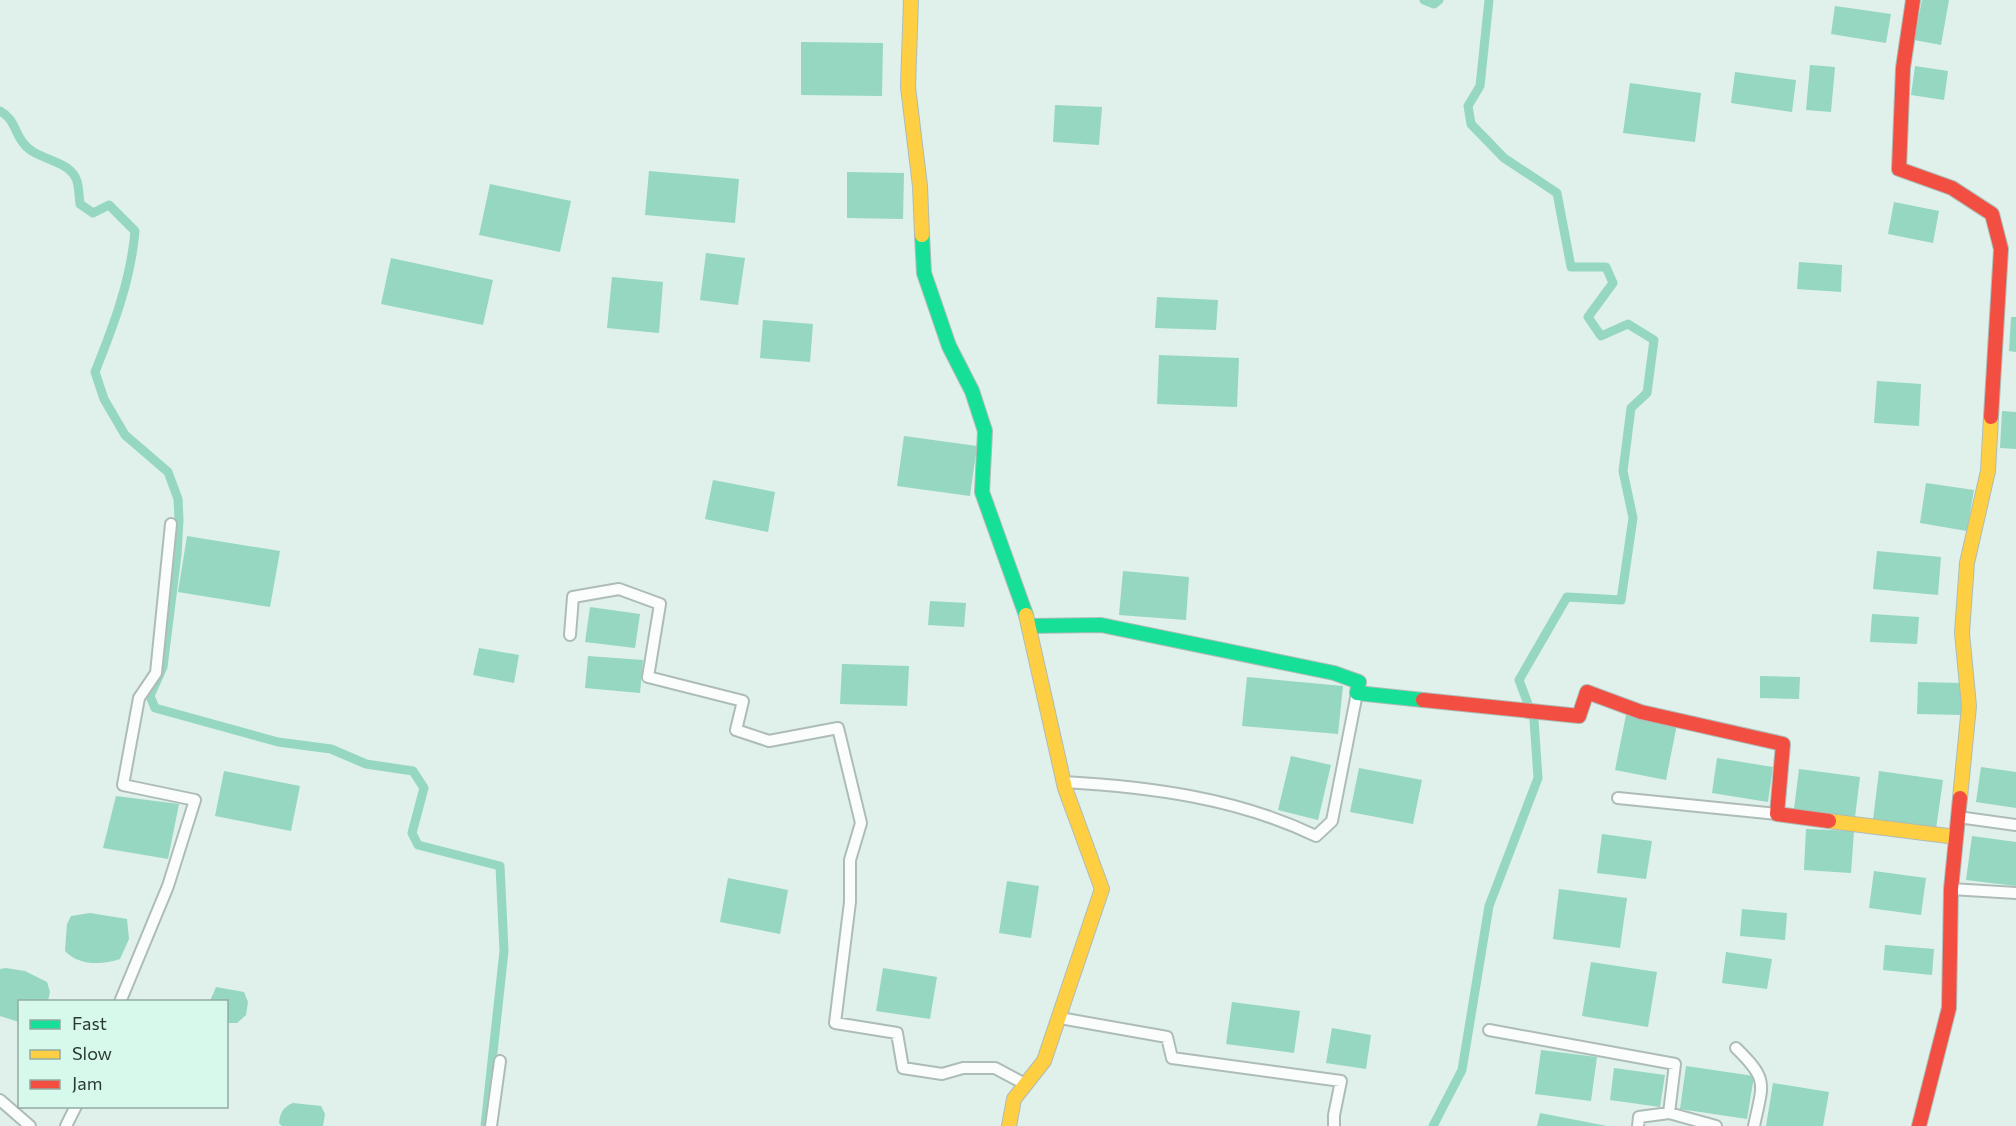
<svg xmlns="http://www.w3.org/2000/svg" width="2016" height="1126" font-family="Commissioner,sans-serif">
  <rect width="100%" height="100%" fill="#dff1ea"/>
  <path fill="#95d7c1" d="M1922 0H1949L1941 45 1914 40Z
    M1835 6 1891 14 1886 43 1831 34Z
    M801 42 883 43 882 96 801 95Z
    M1810 65 1835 67 1831 112 1806 110Z
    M1915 66 1948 71 1944 100 1911 95Z
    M1735 72 1796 80 1792 112 1731 103Z
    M1630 83 1701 93 1695 142 1623 133Z
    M1055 105 1102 107 1099 145 1053 142Z
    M649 171 739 179 735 223 645 215Z
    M847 172 904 173 903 219 847 218Z
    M490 184 571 201 560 252 479 235Z
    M1894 202 1939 211 1933 243 1888 234Z
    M706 253 745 258 738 305 700 300Z
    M391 258 493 280 483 325 381 304Z
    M1799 262 1842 265 1841 292 1797 289Z
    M612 277 663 282 659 333 607 328Z
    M1157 297 1218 300 1216 330 1155 328Z
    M2011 317H2016V352L2009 351Z
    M763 320 813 324 810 362 760 358Z
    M1159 355 1239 358 1237 407 1157 404Z
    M1877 381 1921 384 1919 426 1874 423Z
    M2002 411 2016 412V449L2000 448Z
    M904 436 977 446 970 496 897 486Z
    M713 480 775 492 768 532 705 519Z
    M1926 483 1974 490 1967 531 1920 523Z
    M187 536 280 551 270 607 178 592Z
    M1877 551 1941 557 1938 595 1873 589Z
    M1123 571 1189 577 1186 620 1119 615Z
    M930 601 966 603 964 627 928 625Z
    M590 607 640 614 635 648 585 642Z
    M1872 614 1919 617 1917 644 1870 642Z
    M479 648 519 655 514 683 473 675Z
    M588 656 643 660 640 693 585 688Z
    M842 664 909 666 907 706 840 704Z
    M1760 676 1800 677 1799 699 1760 698Z
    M1247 677 1343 686 1338 734 1242 726Z
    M1918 682 1961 683V715L1917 714Z
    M1626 715 1677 724 1666 780 1615 770Z
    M1291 756 1331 765 1318 820 1278 810Z
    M1717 758 1773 767 1768 802 1712 793Z
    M1981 767 2016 772V808L1976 802Z
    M1359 768 1422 780 1413 824 1350 812Z
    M1799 769 1860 777 1855 817 1794 809Z
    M224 771 300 786 291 831 215 816Z
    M1879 771 1943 780 1936 829 1873 820Z
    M116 796 179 804 168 859 103 848Z
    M1806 829 1854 831 1851 873 1804 870Z
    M1602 834 1652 841 1646 879 1597 873Z
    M1972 836 2016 842V886L1966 880Z
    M1874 871 1926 878 1921 915 1869 908Z
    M728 878 788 890 780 934 720 922Z
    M1007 881 1039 886 1031 938 999 933Z
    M1559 889 1627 898 1620 948 1553 939Z
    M1742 909 1787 913 1785 940 1740 936Z
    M90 913 127 919 129 939 120 959C102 965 79 966 65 951L67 924 71 916Z
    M1885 945 1934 949 1932 975 1883 970Z
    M1726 952 1772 959 1767 989 1722 983Z
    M1591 962 1657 972 1648 1027 1582 1016Z
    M6 968 25 971 47 982 50 992 48 1001 20 1002 19 1022 0 1016V969Z
    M883 968 937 977 930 1019 876 1011Z
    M216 987 244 992 248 1002 246 1015 237 1023H227L226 1002 210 1001Z
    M1232 1002 1300 1011 1294 1053 1226 1044Z
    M1332 1028 1371 1035 1366 1069 1326 1063Z
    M1541 1050 1597 1057 1591 1101 1535 1094Z
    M1686 1066 1754 1076 1747 1119 1680 1109Z
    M1614 1068 1665 1075 1660 1107 1610 1100Z
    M1773 1083 1829 1092 1823 1126H1766Z
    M293 1103 321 1106 325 1114 323 1126H282L279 1123C280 1113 283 1107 293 1103Z
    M1540 1113 1607 1126H1537Z"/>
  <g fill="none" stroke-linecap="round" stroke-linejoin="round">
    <path stroke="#95d7c1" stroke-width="9" d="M1424 0 1434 4 1439 0
      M0 111C15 119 14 132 24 144 37 161 70 159 77 181 79 188 79 197 80 204L93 213 109 205 135 231C131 280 113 327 95 372L104 399 125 435 168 472 178 499 179 520 177 555 163 667 150 696 155 708 278 742 331 749 366 764 413 771 424 788 412 833 418 845 500 866 504 951 485 1126
      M1433 1126 1462 1070 1489 906 1538 778 1534 720 1519 680 1567 597 1621 600 1633 518 1623 471 1631 408 1647 393 1654 340 1628 324 1601 336 1588 317 1613 283 1606 267H1571L1557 193 1504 158 1471 124 1468 106 1480 86 1489 0"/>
    <g stroke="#aebcb7" stroke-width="14">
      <path id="street" d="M570 635 573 597 619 589 660 604 648 677 743 701 736 730 769 741 838 728 861 823 850 860V902L835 1023 897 1033 903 1068 942 1074 963 1068H995L1025 1084
        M1064 782C1151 787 1237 798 1316 836L1332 821 1357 693
        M1618 798 1777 814
        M1958 817 2016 825
        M1951 889 2016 893
        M120 1002 168 886 195 800 123 785 139 698 156 673 171 524
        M1060 1018 1167 1037 1172 1058 1341 1081 1334 1115V1126
        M1489 1030 1675 1064 1669 1113
        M1736 1048C1769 1080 1763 1083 1754 1126
        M0 1100 30 1126
        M66 1126 76 1106
        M491 1126 500 1061
        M1638 1126 1639 1117 1669 1113 1716 1126"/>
    </g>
    <g stroke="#aebcb7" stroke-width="16">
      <path id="fast" d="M922 235 924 273 949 346 972 391 985 431 982 492 1026 615
        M1030 626 1101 625 1334 673 1359 682 1357 693 1423 700"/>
    </g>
    <g stroke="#aebcb7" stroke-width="16">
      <path id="slow" d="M911 0 908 87 920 186 922 235
        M1960 798 1969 706 1962 633 1967 563 1988 471 1991 417
        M1829 821 1956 837
        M1009 1126 1014 1099 1044 1061 1102 889 1065 788 1026 615"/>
    </g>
    <g stroke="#aebcb7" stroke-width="16">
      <path id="jam" d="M1913 0 1903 68 1899 169 1952 188 1992 214 2001 249 1991 417
        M1423 700 1579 716 1587 692 1641 712 1783 744 1777 814 1829 821
        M1919 1126 1949 1008 1951 889 1960 798"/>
    </g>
    <use href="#street" stroke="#fafdfc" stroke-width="10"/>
    <use href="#fast" stroke="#16e098" stroke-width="14"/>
    <use href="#slow" stroke="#ffcf43" stroke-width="14"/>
    <use href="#jam" stroke="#f24e42" stroke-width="14"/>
  </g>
  <rect x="18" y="1000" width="210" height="108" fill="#d7f9ec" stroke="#92aca2" stroke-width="1.5"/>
  <rect x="30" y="1020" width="30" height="9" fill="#16e098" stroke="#92aca2" stroke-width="1.5"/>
  <text x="72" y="1030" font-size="18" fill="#2b3934">Fast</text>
  <rect x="30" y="1050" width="30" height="9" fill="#ffcf43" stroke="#92aca2" stroke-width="1.5"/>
  <text x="72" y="1060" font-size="18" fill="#2b3934">Slow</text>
  <rect x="30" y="1080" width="30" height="9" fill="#f24e42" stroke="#92aca2" stroke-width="1.5"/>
  <text x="72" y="1090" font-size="18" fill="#2b3934">Jam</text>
</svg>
